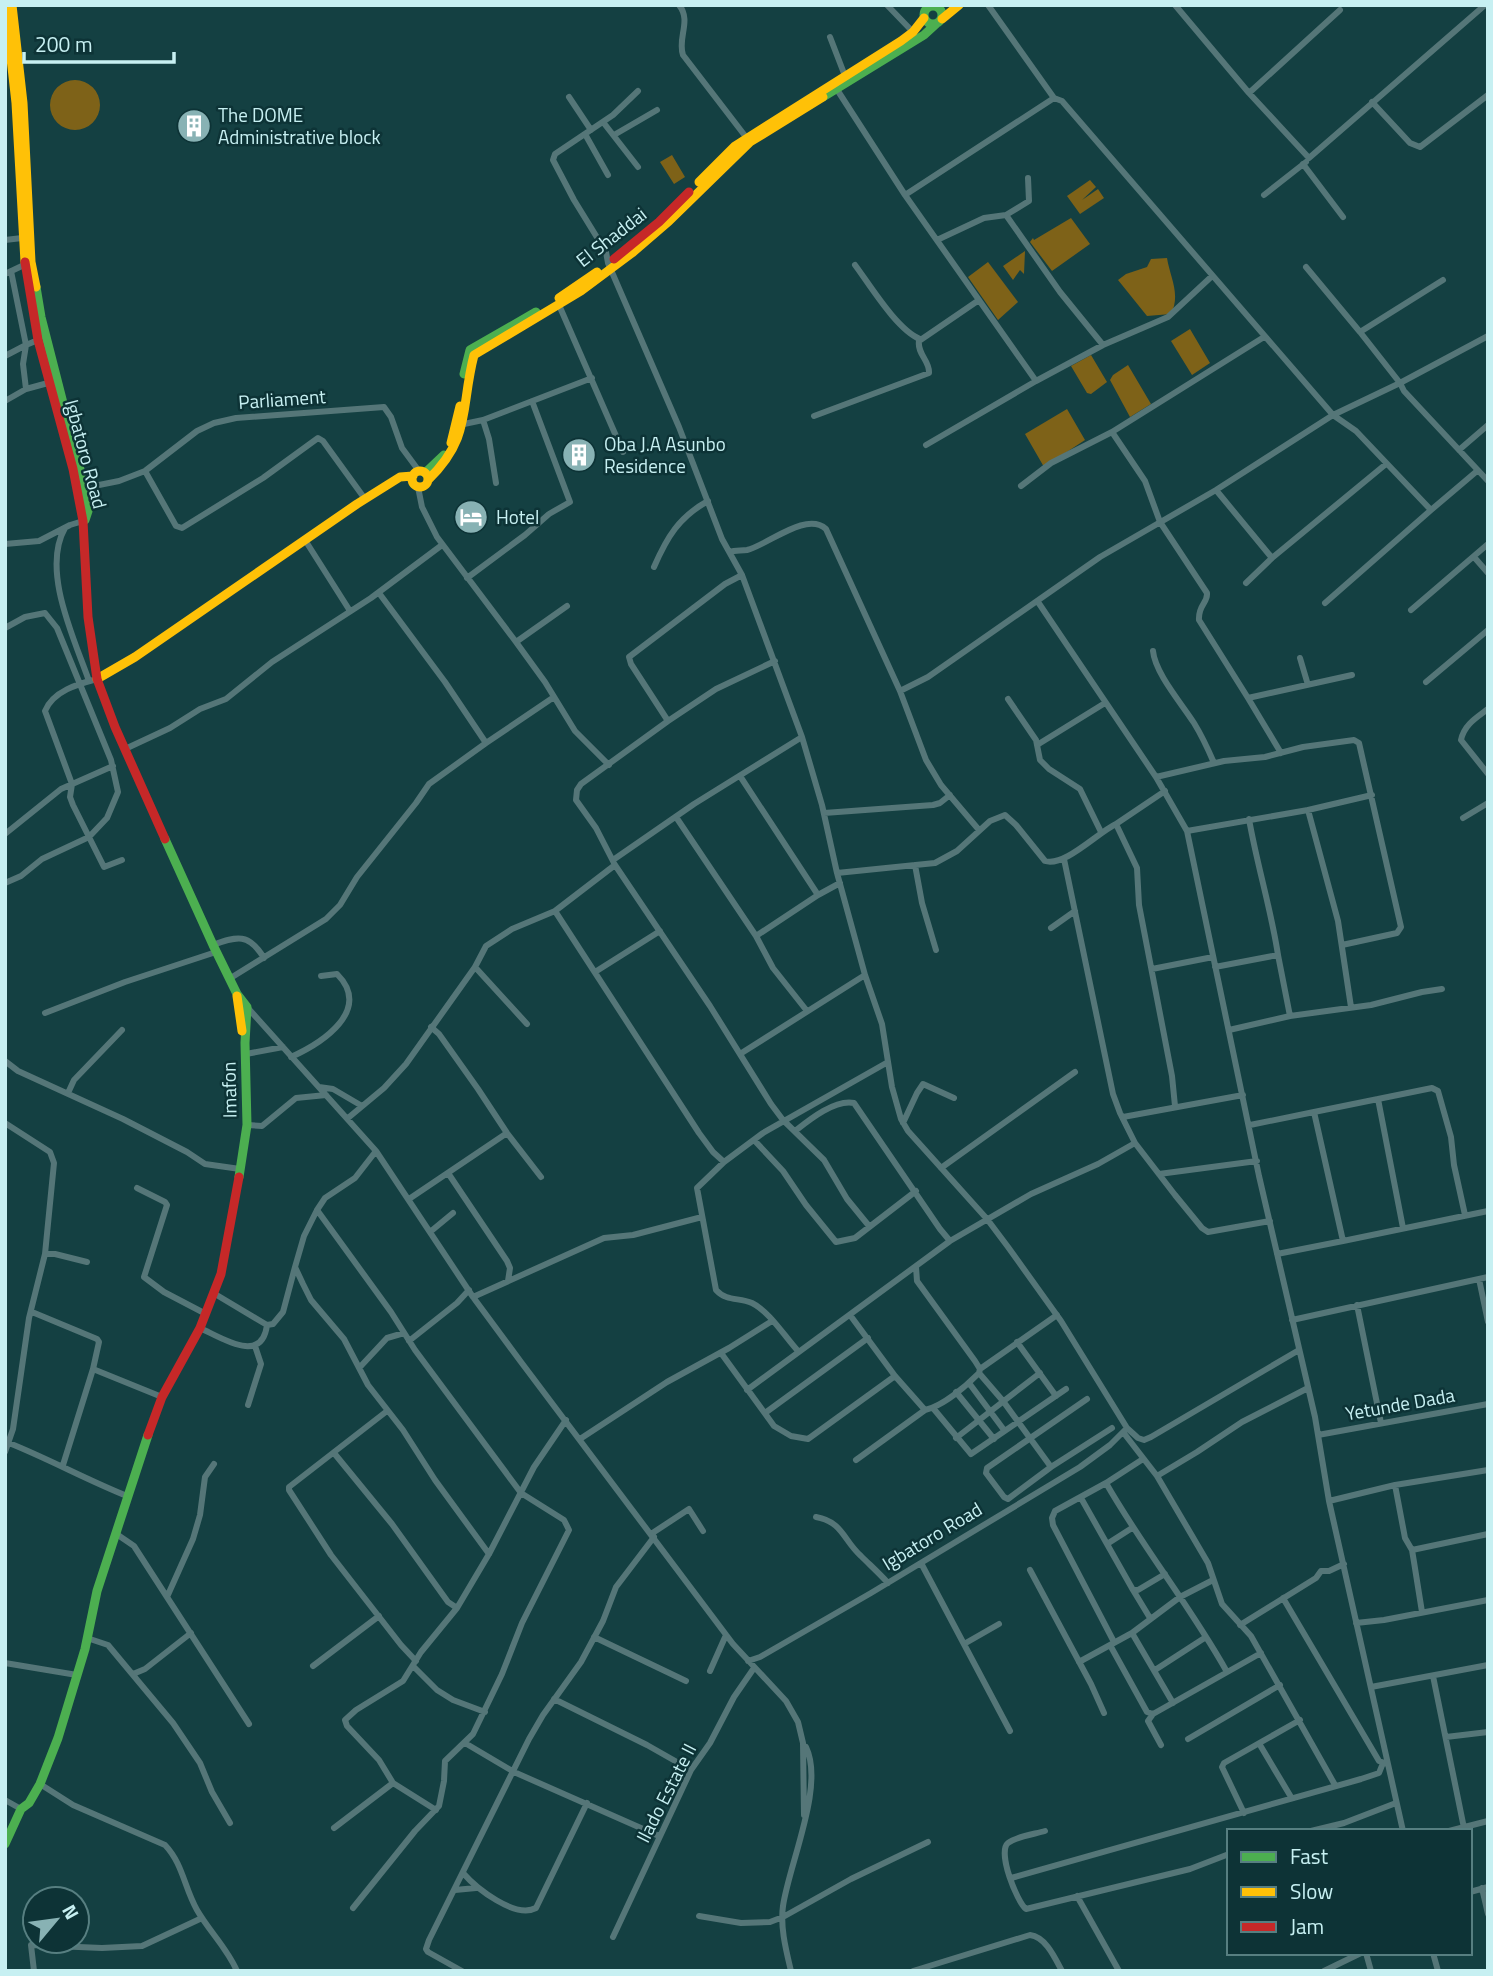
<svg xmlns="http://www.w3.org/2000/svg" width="1493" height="1976" font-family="'Titillium Web',sans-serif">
  <rect width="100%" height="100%" fill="#144042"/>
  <path fill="#7e6218" d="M50 105a25 25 0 1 1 50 0a25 25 0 1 1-50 0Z
    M672 155 685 177 674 184 660 162Z
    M1090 180 1096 187 1082 200 1098 189 1104 198 1080 214 1067 196Z
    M1071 218 1090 244 1052 271 1030 242 1033 238 1034 240Z
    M1025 251 1024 274 1020 270 1013 280 1003 266Z
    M1167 258C1170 277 1181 294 1171 314L1147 316 1118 280 1126 274 1147 267 1151 259Z
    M988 262 1018 302 998 320 968 277Z
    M1190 329 1210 363 1192 375 1171 341Z
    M1091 355 1107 382 1091 394 1087 393 1071 366Z
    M1128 365 1151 404 1130 417 1110 380 1113 375Z
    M1067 409 1085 440 1044 467 1025 434Z"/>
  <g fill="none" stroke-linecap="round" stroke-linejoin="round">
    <path stroke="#557678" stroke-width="6" d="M679 5C692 21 677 38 683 55L749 141
      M887 5 913 32
      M1175 5 1249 93 1309 158 1485 5
      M830 37 845 76
      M836 88 905 195
      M638 91 613 115 555 154 553 160 574 200 606 252 608 263 679 427 722 539 742 575 802 737 822 805 837 873 865 975 882 1024 892 1087 901 1119 908 1131 987 1219 1008 1247 1061 1321 1127 1428 1138 1438 1144 1440 1151 1437 1299 1350
      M1249 93 1340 10
      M569 97 591 130
      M1054 98 905 195 1036 381 1103 345 1168 317 1211 277
      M1372 102 1410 143 1420 147 1488 95
      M603 122 638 167
      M585 134 608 175
      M614 135 657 110
      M1303 164 1343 217
      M1264 195 1306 162
      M1006 215 1029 201 1028 178
      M5 240 22 238
      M937 240 984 218 1006 215 1060 292 1103 345
      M855 265C870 285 897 330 920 339
      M1306 267 1360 332
      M11 271 26 345 38 340
      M5 274 24 265
      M1443 280 1360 332 1400 383 1333 415 1356 431 1431 510 1477 471
      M559 305 623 452
      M1488 336 1400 383 1404 391 1488 481
      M5 356 26 345 23 364 26 389
      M5 401 26 389 48 383
      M814 416 929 373C930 361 917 354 919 341L979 300
      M483 420 489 439 496 483
      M464 424 483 420 592 378
      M1112 432 1264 337
      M926 445 1036 381
      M1459 450 1488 425
      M145 471 176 526 182 528 263 478 318 438 323 441 365 499
      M1021 486 1051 463 1112 432 1145 481 1160 522 1207 593C1208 603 1198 605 1199 620L1248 698 1352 675
      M418 487 422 507 437 537 516 642 567 606
      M84 488 119 481 145 471 197 431 214 423 236 418 384 407 391 417 402 448 419 471
      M1216 490 1272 558
      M65 528C41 570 74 638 89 681
      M305 540 350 611
      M5 544 39 541 70 525 83 521
      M730 552C735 550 741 551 747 550 768 545 806 511 826 529L900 691 926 760 941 785 979 830
      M1474 557 1488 573
      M654 567C667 537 679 517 708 501
      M467 578 525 535 549 514 570 502 532 401
      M1246 583 1272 558 1386 464
      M1038 602 1156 777 1187 831 1259 1176 1315 1417 1329 1501 1403 1831
      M1325 603 1431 510
      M1411 610 1488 544
      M5 628 25 617 45 613 57 628 111 760 118 792 107 818 89 837 42 859 21 876 5 883
      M516 642 545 682 575 731 609 765
      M1153 651C1155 673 1182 704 1194 723 1202 736 1208 749 1214 763
      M1300 658 1308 685
      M775 661 716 689 668 721 581 784 577 790 576 800 596 828 615 865 710 1006 771 1104 783 1120 824 1160 847 1199 869 1226
      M97 679C78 684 53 691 45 711L72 784 70 797 73 805 104 867 122 860
      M1426 682 1488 630
      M900 691 928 677 1100 557 1216 490 1333 415 1062 101 1054 98 988 5
      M1248 698 1281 753
      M1008 699 1036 740 1040 760 1049 769 1080 789 1101 832
      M1488 709C1476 718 1464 725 1461 740L1488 774
      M668 721 631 664 629 657 725 584 742 575
      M486 743 554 697
      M1037 745 1105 703
      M125 749 170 728 200 709 226 699 272 662 371 598 442 545
      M740 776 818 895
      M1156 777 1224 761 1265 757 1303 747 1354 740 1359 743 1401 927 1397 933 1342 945
      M1308 810 1338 921 1351 1007
      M824 813 933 805 940 803 950 795
      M676 817 756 936 773 968 807 1011
      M1463 818 1488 803
      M1116 824 1165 791
      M1187 831 1308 810 1372 795
      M5 834 61 789 113 766
      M1064 859 1113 1094 1120 1113 1135 1143 1175 1195 1202 1228 1208 1232 1270 1221
      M613 860 694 804 802 737
      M615 865 555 911 699 1133 713 1152 724 1162
      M915 865 922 903 936 950
      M837 873 935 863 957 851 990 821 1005 815 1016 825 1045 861C1065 867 1097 833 1116 824L1137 868 1139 905 1172 1076 1175 1106
      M1051 928 1075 911
      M756 936 818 895 840 883
      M213 945C237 936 249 933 264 958
      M475 967 527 1024
      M1215 967 1278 955C1271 909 1257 865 1249 819
      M1152 969 1213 957
      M595 972 660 931
      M229 979 326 919 340 905 357 877 416 803 429 784 486 743 445 682 379 593
      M247 1007 376 1151 473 1297 521 1362 733 1644 786 1701 798 1722 803 1743 804 1815
      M45 1013 125 982 216 952
      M1290 1016 1371 1005 1422 992 1442 989
      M431 1027 439 1034 478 1089 507 1133 541 1177
      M1229 1030 1290 1016 1278 955
      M246 1054 283 1047
      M740 1054 865 975
      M291 1057C322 1043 373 1010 337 974L321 976
      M5 1061 18 1071 123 1119 187 1152 205 1164 240 1169
      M319 1087 333 1089 362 1106
      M68 1093 74 1080 122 1030
      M1378 1099 1432 1088 1438 1091 1451 1137 1454 1165 1465 1215
      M1314 1112 1378 1099 1403 1228
      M1123 1117 1243 1095
      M348 1118 384 1088 406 1064 475 967 486 946 512 929 555 911
      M5 1123 50 1152 54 1163 45 1254 29 1318 13 1429 5 1452
      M903 1123 917 1093 923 1084 954 1098
      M247 1125 262 1126 296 1098 326 1095
      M1250 1125 1314 1112 1343 1241 1277 1254
      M795 1131C809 1120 835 1099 854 1103L940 1229 950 1241
      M754 1140 783 1171 806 1205 836 1242 855 1238 916 1191
      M941 1168 1075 1072
      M448 1173 507 1261 510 1268 508 1281
      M1159 1174 1257 1161
      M137 1188 165 1202 167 1205 144 1277 164 1292 206 1314
      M409 1199 507 1133
      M317 1210 304 1236 295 1267 303 1284 311 1300 344 1339 368 1385 403 1430 435 1480 489 1554
      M430 1232 453 1213
      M1343 1241 1488 1211
      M45 1254H55L87 1262
      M916 1267 917 1281 975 1361 980 1369 979 1373 1003 1401 1051 1467
      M1479 1279 1488 1322
      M215 1294 267 1325 273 1324 283 1312 295 1267
      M473 1297 604 1238 633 1235 702 1217
      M1357 1305 1381 1423
      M32 1312 97 1339 99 1342 93 1369 63 1465
      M850 1315 895 1376 925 1410C943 1406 966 1386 979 1373
      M1292 1320 1488 1277
      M200 1328C222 1338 262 1365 267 1325
      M409 1341 457 1303 469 1290
      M1017 1342 1056 1396
      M798 1351C785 1337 770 1312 752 1303 739 1297 727 1302 716 1290L697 1188 724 1162 763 1133 888 1062
      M721 1353 774 1426 791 1436 808 1439 895 1376
      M360 1367 387 1338 404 1333
      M93 1369 162 1397
      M980 1369 1057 1315
      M969 1383 1004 1430
      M747 1390 950 1241 1031 1194 1098 1164 1135 1143
      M956 1392 994 1439
      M1087 1399 987 1468 986 1473 1004 1497 1008 1499 1051 1467 1112 1428
      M248 1405 261 1364 255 1346
      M933 1408 971 1454 1066 1389
      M387 1411 289 1487V1490L331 1555 401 1645 416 1661
      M765 1413 868 1338
      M1123 1432 1157 1476 1208 1563 1222 1604 1251 1636 1335 1785
      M1318 1435 1488 1404
      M956 1438 1040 1373
      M580 1439 667 1382 729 1348 772 1321
      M9 1443C49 1459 87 1480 127 1496
      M334 1453 392 1524 448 1602 457 1608
      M856 1460 925 1410
      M1157 1476 1197 1452 1242 1422 1308 1388
      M1106 1483C1143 1548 1191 1607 1227 1672
      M1395 1485 1405 1538 1412 1550 1414 1562 1422 1612
      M1081 1498 1133 1590H1138L1165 1574
      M1329 1501 1395 1485 1488 1470
      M816 1517C843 1522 843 1540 861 1556 870 1565 879 1573 888 1583
      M115 1533 134 1546 249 1724
      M651 1534 689 1509 703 1531
      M1107 1544 1132 1528
      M1412 1550 1488 1534
      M921 1563 1010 1731
      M1030 1570 1091 1684 1104 1713
      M1133 1590 1150 1618
      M167 1597 193 1539 200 1515 205 1477 214 1464
      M1283 1598 1379 1761 1387 1764
      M1356 1623 1384 1620 1488 1600
      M1240 1625 1316 1578 1321 1571H1329L1344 1564
      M1132 1633 1180 1597 1213 1580
      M594 1637 686 1681
      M87 1638 108 1645 173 1723 200 1763 212 1792 230 1823
      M1114 1642 1053 1525 1052 1518 1055 1511 1106 1483 1143 1459
      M964 1644 999 1624
      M1110 1645 1147 1712 1153 1714 1261 1653
      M748 1661 760 1657 871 1593 1080 1467 1110 1445 1127 1428
      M1079 1662 1132 1633 1173 1703
      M5 1663 77 1675
      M313 1666 379 1616
      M413 1666 437 1690 453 1700 485 1712
      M1155 1670 1206 1637
      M710 1671 726 1635
      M133 1674 145 1669 191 1633
      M1433 1676 1464 1828
      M1371 1687 1488 1665
      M554 1699 647 1745 691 1770
      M1153 1714 1148 1721 1161 1745
      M1446 1737 1488 1732
      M1188 1739 1280 1685
      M465 1743 514 1772 659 1836
      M1260 1745 1291 1797
      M40 1784 73 1805 165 1845C183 1864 184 1887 197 1910 209 1931 227 1948 237 1971
      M5 1800 21 1809
      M436 1810 393 1783 379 1760 347 1726 345 1720 356 1710 403 1681 421 1652 457 1608 489 1554 534 1467 566 1420
      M1244 1813 1222 1767 1224 1763 1300 1720
      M334 1828 393 1783
      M1045 1831C1035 1834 1017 1836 1008 1843 997 1852 1017 1902 1026 1909L1190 1869 1229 1854
      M1311 1831 1344 1823 1396 1803
      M1449 1831 1488 1821
      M463 1873C476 1888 515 1919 536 1908L587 1803
      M1011 1878 1361 1779 1379 1773 1383 1763
      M1482 1888 1488 1914
      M455 1890 476 1888
      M1470 1892 1488 1887
      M1077 1896 1119 1971
      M353 1908 415 1831 439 1806 444 1781 445 1761 473 1734 502 1674 522 1623 569 1530 564 1520 521 1493 415 1350 391 1312 317 1210 325 1198 355 1178 376 1151
      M699 1916 741 1923 770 1922 783 1917 851 1879 928 1842
      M613 1937 691 1770 710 1743 734 1697 754 1668
      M1366 1953 1371 1971
      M1433 1953 1438 1971
      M34 1971 31 1945 102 1948 142 1946 202 1918
      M462 1971 428 1952 426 1949 429 1940 529 1739 543 1715 581 1662 603 1621 616 1587 654 1537
      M791 1971C786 1950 780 1927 783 1906 789 1864 825 1786 806 1747
      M913 1971 1030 1935C1046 1937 1055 1958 1062 1971
      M1324 1971 1361 1953"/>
    <path stroke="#4caf50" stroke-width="9" d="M924 15a9 9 0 1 1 18 0a9 9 0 1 1-18 0Z
      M823 97 924 35 936 24
      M36 287 41 317 85 489 88 511 85 520
      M464 374 470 350 536 312
      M425 473 444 455
      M165 839 213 945 237 994 247 1007 245 1043 247 1125 239 1177
      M5 1844 21 1809 29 1803 40 1784 58 1738 85 1649 97 1591 148 1435"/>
    <path stroke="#ffc107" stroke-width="9" d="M5 5 16 103 25 262
      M12 5 23 103 31 262 36 287
      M942 19 959 5
      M699 182 735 146 901 41 913 32 924 18
      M559 298 597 272
      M451 443 460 406
      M412 479a8 8 0 1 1 16 0a8 8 0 1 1-16 0Z
      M428 480C472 437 460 409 474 355L581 291 632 253 669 221 750 142 823 97
      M97 679 135 657 357 504 400 477 413 476
      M237 996 242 1031"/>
    <path stroke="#c62828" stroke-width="9" d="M614 259 659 222 689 192
      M25 262 38 340 73 469 83 521 88 617 97 679 115 727 165 839
      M148 1435 162 1397 200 1328 221 1274 239 1177"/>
  </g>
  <defs>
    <g id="building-disc" transform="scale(1.75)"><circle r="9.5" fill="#88b2b4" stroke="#0d3336"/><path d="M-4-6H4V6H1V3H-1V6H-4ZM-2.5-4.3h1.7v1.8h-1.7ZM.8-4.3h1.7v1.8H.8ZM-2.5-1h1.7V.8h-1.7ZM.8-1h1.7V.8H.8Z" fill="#fff"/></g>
    <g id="hotel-disc" transform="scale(1.75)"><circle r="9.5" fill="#88b2b4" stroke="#0d3336"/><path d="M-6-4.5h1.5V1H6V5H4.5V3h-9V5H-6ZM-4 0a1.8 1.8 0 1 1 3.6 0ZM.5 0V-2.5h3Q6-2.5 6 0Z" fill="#fff"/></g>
  </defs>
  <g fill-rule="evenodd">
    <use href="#building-disc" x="194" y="126"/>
    <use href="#building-disc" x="579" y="455"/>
    <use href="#hotel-disc" x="471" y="517"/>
  </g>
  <g text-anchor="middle" stroke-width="5" stroke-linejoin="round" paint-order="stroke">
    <g font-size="19" fill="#c7f0f2" stroke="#0d3336" text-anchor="start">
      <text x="218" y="122">The DOME<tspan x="218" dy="22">Administrative block</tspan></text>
      <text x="604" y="451">Oba J.A Asunbo<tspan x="604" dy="22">Residence</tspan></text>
      <text x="496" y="524">Hotel</text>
    </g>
    <g font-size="19" fill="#c7f0f2" stroke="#0d3336">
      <text transform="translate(611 237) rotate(-38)" y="7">El Shaddai</text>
      <text transform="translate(282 399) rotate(-4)" y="7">Parliament</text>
      <text transform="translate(86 454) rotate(75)" y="7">Igbatoro Road</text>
      <text transform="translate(229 1090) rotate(-91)" y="7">Imafon</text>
      <text transform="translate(1400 1404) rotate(-10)" y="7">Yetunde Dada</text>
      <text transform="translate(932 1536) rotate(-31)" y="7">Igbatoro Road</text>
      <text transform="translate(666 1793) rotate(-63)" y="7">Ilado Estate II</text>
    </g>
  </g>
  <rect width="1493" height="1976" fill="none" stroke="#c7f0f2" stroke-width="14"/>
  <rect x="1227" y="1829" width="245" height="126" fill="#0d3336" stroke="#577f81" stroke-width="2"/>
  <rect x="1241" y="1852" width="35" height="10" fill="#4caf50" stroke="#577f81" stroke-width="2"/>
  <text x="1290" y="1864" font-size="21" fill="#c7f0f2">Fast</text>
  <rect x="1241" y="1887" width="35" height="10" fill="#ffc107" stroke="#577f81" stroke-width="2"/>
  <text x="1290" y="1899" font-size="21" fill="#c7f0f2">Slow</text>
  <rect x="1241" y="1922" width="35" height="10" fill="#c62828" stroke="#577f81" stroke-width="2"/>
  <text x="1290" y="1934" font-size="21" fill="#c7f0f2">Jam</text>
  <g transform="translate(56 1920) rotate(61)"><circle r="33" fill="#0d3336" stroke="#577f81" stroke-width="2"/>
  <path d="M0-5L12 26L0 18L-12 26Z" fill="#88b2b4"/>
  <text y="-10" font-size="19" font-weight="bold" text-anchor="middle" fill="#c7f0f2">N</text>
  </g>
  <path d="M24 52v10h150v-10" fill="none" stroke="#c7f0f2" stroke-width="3.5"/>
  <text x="35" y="52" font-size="21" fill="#c7f0f2" stroke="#0d3336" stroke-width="5" paint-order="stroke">200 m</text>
</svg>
